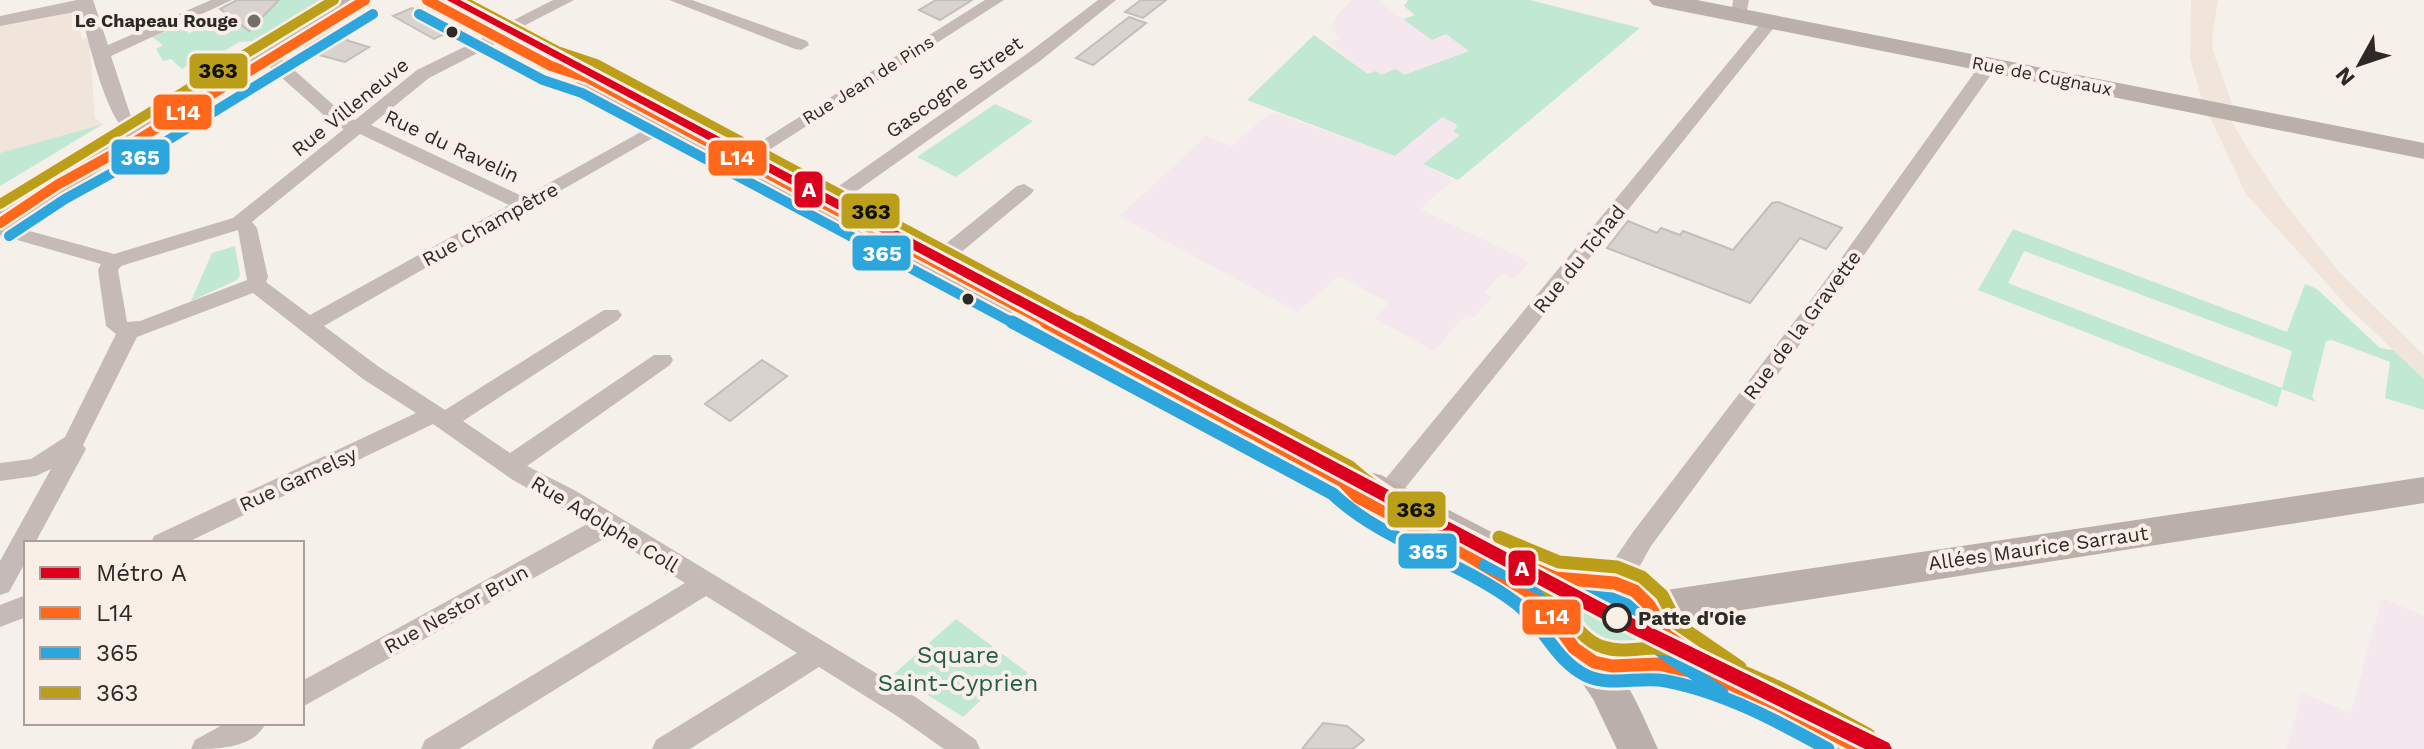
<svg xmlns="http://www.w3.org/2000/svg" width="2424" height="749" font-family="'Work Sans',sans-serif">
  <rect width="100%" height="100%" fill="#f6f0ea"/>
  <path fill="#f1e4da" d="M2191 0H2218L2212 37 2213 51 2232 104H2221L2249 151 2286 205 2340 273 2424 355V379L2348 307 2246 194 2202 100 2190 59Z
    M75 10 82 39 89 38 95 118 103 124 0 153V25Z"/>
  <path fill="#f4e7ee" d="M1352 0H1377L1431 39 1446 34 1470 50 1404 75 1368 74 1329 43 1341 38 1331 30 1337 15Z
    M1272 112 1395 156 1442 117 1456 124 1457 128 1454 131 1461 135 1423 164 1453 180 1420 209 1530 262 1514 279 1502 274 1484 292 1492 297 1474 318 1466 315 1434 351 1374 318 1389 303 1339 276 1297 312 1119 216 1206 136 1231 146Z
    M2382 598 2424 616V749H2287L2302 693 2351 713Z"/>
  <path fill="#c0e8d2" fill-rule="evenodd" d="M279 0H320L255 41 239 42 218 55 210 53 182 69 171 59 163 61 156 49 163 45 152 37 178 26 189 33 229 16 249 31Z
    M1408 0H1530L1640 28 1458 180 1423 164 1460 135 1453 131 1457 128 1456 124 1442 117 1395 156 1247 100 1314 35 1368 74 1376 71 1381 75 1396 69 1404 75 1469 51 1446 34 1432 40 1403 19 1415 15 1404 6Z
    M995 104 1033 121 956 177 917 157Z
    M103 124 0 186V153Z
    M2013 229 2287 332 2305 284 2317 289 2380 348 2393 350 2424 379V410L2385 398 2390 362 2332 340 2326 341 2312 397 2316 402 2282 389 2277 407 1978 290ZM2024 251 2292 351 2282 388 2008 283Z
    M235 246 240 275 237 280 191 301 212 253Z
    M1601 598 1629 607 1641 630 1633 644C1611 654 1597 644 1582 628L1580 606Z
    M956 619 1028 673 1013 686 997 685 963 717 894 674Z"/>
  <path fill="#d8d3ce" stroke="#c3beba" stroke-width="2" d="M237 0H279L249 31 220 9Z
    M936 0H972L940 20 919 10Z
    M1141 0H1166L1143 18 1125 12Z
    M412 8 453 30 434 39 393 16Z
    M1129 17 1146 23 1093 65 1076 58Z
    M331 32 349 41 369 47 345 62 315 54 320 51 306 47Z
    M1778 202 1842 228 1826 249 1800 238 1750 303 1607 248 1628 221 1657 233 1661 228 1680 235 1683 231 1733 250 1772 203Z
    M762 360 787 376 730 421 705 404Z
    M1323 723 1347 726 1364 740 1353 749H1302Z"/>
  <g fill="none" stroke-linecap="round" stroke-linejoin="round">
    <path fill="#c5bab5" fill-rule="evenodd" d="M77 0H93L108 45 211 0H232L111 56 130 114 141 129 132 134C107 128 88 36 80 11L0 26V16Z
      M553 0H574L512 32H500L498 28Z
      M669 0H692L807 41 809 45 801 50 795 49Z
      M985 0H1004L747 164 740 166 731 160Z
      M1098 0H1116L1040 61 830 210H816L813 206 816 202 1028 53Z
      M1733 0H1749L1745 19H1733L1731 16Z
      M1770 17 1778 22 1776 25 1394 502 1386 504 1378 502 1374 495 1378 488 1764 19Z
      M495 32 501 33 503 37 501 41 429 78 371 125 524 197 664 119 670 118 679 123 324 326 379 367 445 410 604 310H618L622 315 618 320 463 421 510 453 654 355H670L673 360 670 365 527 466 576 491 917 698 976 740 980 749H944L897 716 819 667 690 749H652L656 740 797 653 706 596 459 749H421L425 740 685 583 609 536 302 707V681L589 523 513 480 433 424 186 543H151L154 536 416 413 363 379 253 293 137 337 83 445 86 449 35 543H26V561L9 592 0 595V561L51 469 36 476 0 481V463L31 459 65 437 116 334 106 326 98 270 101 264 0 235V223L114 254 233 218 344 129 336 126 264 62 261 58 264 54H276L348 118 355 120 417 70ZM360 134 509 205 310 315 266 282 268 277 257 228 252 222ZM238 230 247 280 140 321 127 322 118 270 121 266Z
      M1988 61 1997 66 1831 302 1651 546C1640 564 1628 598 1603 589L1599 582 1633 532 1817 292 1982 62Z
      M1024 184 1034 190 1031 194 941 269H927L924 264 927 259 1017 186Z
      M26 595V617L0 627V605Z
      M226 723H266C253 749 217 749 191 749L195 740Z"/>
    <path fill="#bbafaa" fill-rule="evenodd" d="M1649 0H1697L2424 143V159L1661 7 1653 5Z
      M2424 477V503L1653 624 1640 619 1634 608 1640 597 1653 592Z
      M1583 639C1618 652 1643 716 1658 749H1617L1593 699 1564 656 1569 644Z"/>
    <path fill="#bfb2ac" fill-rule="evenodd" d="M334 0H365L361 6 124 154 11 230 0 233V208L102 142Z
      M442 0H475L573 53 598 72 804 183 1352 468 1381 475 1536 555 1584 566H1612L1646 579 1661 590 1678 618 1752 670 1877 734 1884 749H1817L1720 698 1673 662C1630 720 1510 660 1544 591L1512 582 1358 499 1329 492 578 84 553 65 446 6ZM1593 598C1614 600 1633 610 1641 631L1636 644C1611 655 1577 637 1580 608Z"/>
    <g stroke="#faefe6" stroke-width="15">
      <path id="bus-1-far1" d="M427 0 551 66 588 78 1050 324
        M0 223 57 185 126 147 365 0"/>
    </g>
    <g stroke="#faefe6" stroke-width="19">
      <path id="bus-1" d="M1046 322 1343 481 1358 497 1466 554 1529 592 1546 609 1574 648 1594 662 1612 666 1658 664 1712 676 1777 704 1861 749
        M1492 551 1555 578 1615 583 1635 591 1649 605 1666 635 1731 680"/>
    </g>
    <g stroke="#faefe6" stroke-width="15">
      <path id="bus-2-far1" d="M419 14 543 80 582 93 1015 324
        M9 236 65 199 134 161 373 14"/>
    </g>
    <g stroke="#faefe6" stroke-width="19">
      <path id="bus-2" d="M1012 322 1333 494C1380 540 1461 561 1516 603 1543 624 1555 661 1587 676 1612 687 1640 676 1666 681 1724 692 1777 721 1828 749
        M1485 565 1551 593 1612 599 1627 605 1636 613 1655 647 1722 693"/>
    </g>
    <g stroke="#faefe6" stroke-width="15">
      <path id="bus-3-far1" d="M461 0 557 51 596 64 1083 324
        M0 204 334 0"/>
    </g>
    <g stroke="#faefe6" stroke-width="19">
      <path id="bus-3" d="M1079 322 1350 467C1400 514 1480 537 1537 578 1562 597 1573 638 1603 647 1620 653 1639 648 1657 648 1667 648 1677 652 1687 654 1752 669 1810 703 1869 735
        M1499 537 1559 562 1617 567 1642 577 1662 595 1677 624 1740 667"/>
    </g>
    <use href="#bus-1-far1" stroke="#ff671b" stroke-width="10"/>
    <use href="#bus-1" stroke="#ff671b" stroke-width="13"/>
    <use href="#bus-2-far1" stroke="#2da6dd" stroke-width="10"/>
    <use href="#bus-2" stroke="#2da6dd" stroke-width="13"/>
    <use href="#bus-3-far1" stroke="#bb9f1a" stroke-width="10"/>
    <use href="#bus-3" stroke="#bb9f1a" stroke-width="13"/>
    <g stroke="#faefe6" stroke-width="6">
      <path id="metro-1" d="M447 0H460L1620 612 1889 743 1892 749H1865L1608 622Z"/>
    </g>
    <use href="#metro-1" fill="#db001b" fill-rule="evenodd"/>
  </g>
  <circle fill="#736f6b" stroke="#faefe6" stroke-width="3" cx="254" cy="21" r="8"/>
  <g fill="#2d2926" stroke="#faefe6" stroke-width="3">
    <circle cx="452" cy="32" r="7"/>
    <circle cx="968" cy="299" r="7"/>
  </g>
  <circle fill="#faefe6" stroke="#2d2926" stroke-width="4" cx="1617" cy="618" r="13"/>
  <g text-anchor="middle" stroke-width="8" stroke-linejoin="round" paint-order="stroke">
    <g font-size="18" font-weight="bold" fill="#2d2926" stroke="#faefe6" text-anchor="end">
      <text x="238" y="27">Le Chapeau Rouge</text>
    </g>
    <g font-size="18" fill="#2d2926" stroke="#faefe6">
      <text transform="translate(2042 76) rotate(11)" y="6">Rue de Cugnaux</text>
      <text transform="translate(868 80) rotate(-32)" y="6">Rue Jean de Pins</text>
    </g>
    <g font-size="20" fill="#2d2926" stroke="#faefe6">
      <text transform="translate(954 87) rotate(-35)" y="7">Gascogne Street</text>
      <text transform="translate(350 107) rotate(-39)" y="7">Rue Villeneuve</text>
      <text transform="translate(452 146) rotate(25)" y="7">Rue du Ravelin</text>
      <text transform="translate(490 224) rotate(-29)" y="7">Rue Champêtre</text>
      <text transform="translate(1579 259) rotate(-51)" y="7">Rue du Tchad</text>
      <text transform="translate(1802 325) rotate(-53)" y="7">Rue de la Gravette</text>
      <text transform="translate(298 479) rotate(-25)" y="7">Rue Gamelsy</text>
      <text transform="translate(605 524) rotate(31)" y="7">Rue Adolphe Coll</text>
      <text transform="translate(2038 548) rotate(-8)" y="7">Allées Maurice Sarraut</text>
      <text transform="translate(456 609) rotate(-29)" y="7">Rue Nestor Brun</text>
    </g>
    <g font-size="20" font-weight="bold" fill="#2d2926" stroke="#faefe6" text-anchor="start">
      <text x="1638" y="625">Patte d'Oie</text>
    </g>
    <g font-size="24" fill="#216048" stroke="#faefe6">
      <text x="958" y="663">Square<tspan x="958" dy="28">Saint-Cyprien</tspan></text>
    </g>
  </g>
  <g stroke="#faefe6" stroke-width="3">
    <rect x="188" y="52" width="61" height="38" rx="8" fill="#bb9f1a"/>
    <rect x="152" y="93" width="61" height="38" rx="8" fill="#ff671b"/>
    <rect x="110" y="138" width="61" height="38" rx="8" fill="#2da6dd"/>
    <rect x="707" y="139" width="61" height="38" rx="8" fill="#ff671b"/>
    <rect x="793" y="170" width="31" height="39" rx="8" fill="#db001b"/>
    <rect x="840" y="192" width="61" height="38" rx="8" fill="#bb9f1a"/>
    <rect x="851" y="234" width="61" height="38" rx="8" fill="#2da6dd"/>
    <rect x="1386" y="490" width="61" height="39" rx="8" fill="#bb9f1a"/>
    <rect x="1397" y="532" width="61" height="38" rx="8" fill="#2da6dd"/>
    <rect x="1507" y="549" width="30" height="38" rx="8" fill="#db001b"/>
    <rect x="1521" y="598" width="61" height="38" rx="8" fill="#ff671b"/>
  </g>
  <g font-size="22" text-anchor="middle" font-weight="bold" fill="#fff">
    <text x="183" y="120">L14</text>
    <text x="140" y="165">365</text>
    <text x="737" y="165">L14</text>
    <text x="809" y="197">A</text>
    <text x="882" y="261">365</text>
    <text x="1428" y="559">365</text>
    <text x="1522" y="576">A</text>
    <text x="1552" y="624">L14</text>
  </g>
  <g font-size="22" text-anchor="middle" font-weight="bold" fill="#111">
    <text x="218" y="78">363</text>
    <text x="871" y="219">363</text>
    <text x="1416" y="517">363</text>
  </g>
  <rect x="24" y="541" width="280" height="184" fill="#faefe6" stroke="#a8a099" stroke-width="2"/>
  <rect x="40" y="567" width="40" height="12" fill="#db001b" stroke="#a8a099" stroke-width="2"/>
  <text x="96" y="581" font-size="24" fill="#2d2926">Métro A</text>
  <rect x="40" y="607" width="40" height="12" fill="#ff671b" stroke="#a8a099" stroke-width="2"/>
  <text x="96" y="621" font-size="24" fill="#2d2926">L14</text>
  <rect x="40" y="647" width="40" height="12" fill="#2da6dd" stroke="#a8a099" stroke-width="2"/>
  <text x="96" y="661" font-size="24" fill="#2d2926">365</text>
  <rect x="40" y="687" width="40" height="12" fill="#bb9f1a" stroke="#a8a099" stroke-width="2"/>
  <text x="96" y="701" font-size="24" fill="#2d2926">363</text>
  <g transform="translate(2360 64) rotate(230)" stroke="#faefe6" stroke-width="6" paint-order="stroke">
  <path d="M0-6L14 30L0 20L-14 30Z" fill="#2d2926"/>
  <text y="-12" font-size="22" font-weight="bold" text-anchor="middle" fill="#2d2926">N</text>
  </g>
</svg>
